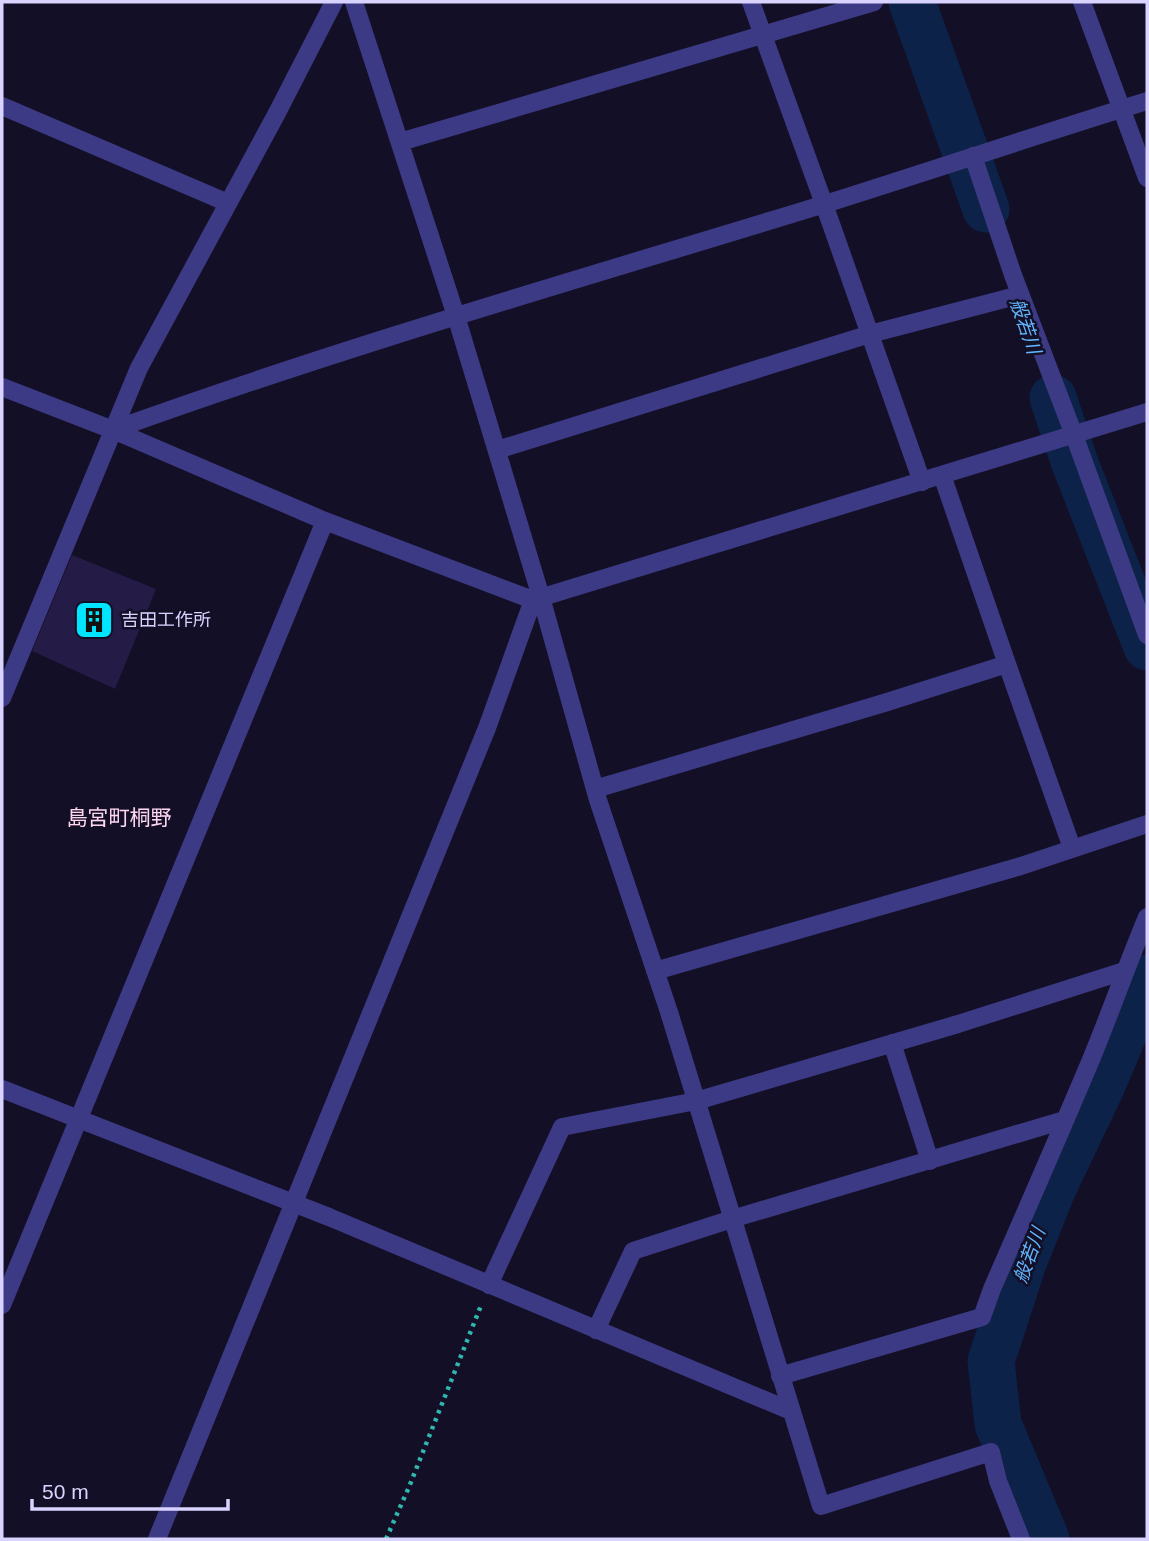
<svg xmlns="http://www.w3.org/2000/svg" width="1149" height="1541" font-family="Helvetica,'Noto Sans JP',sans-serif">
  <rect width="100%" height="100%" fill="#130f26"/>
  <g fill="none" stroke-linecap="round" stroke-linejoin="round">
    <path stroke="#0c2248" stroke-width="47" d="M912 2 986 209
      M1053 398 1074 461 1147 647
      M1046 1539 998 1424 991 1361 1023 1263 1052 1190 1102 1085 1147 978"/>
  </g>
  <path fill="#241b47" d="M72 555 156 589 115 689 32 651Z"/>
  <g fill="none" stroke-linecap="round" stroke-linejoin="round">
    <path stroke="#2fb8b0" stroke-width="4.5" stroke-dasharray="3.5 5" stroke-linecap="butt" d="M386 1539 409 1487 482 1303"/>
    <path stroke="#3d3a85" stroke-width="18" d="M354 2 456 316 541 597 598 800 669 1012 821 1506 991 1452 998 1481 1021 1539
      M751 2 824 204 922 482
      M1082 2 1147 178
      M2 106 228 203
      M400 142 874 2
      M973 156 1013 275 1074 435 1147 635
      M2 387 113 430 325 521 533 600 1147 412
      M113 430C348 345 587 277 825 204 933 170 1040 134 1147 101
      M497 450 870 334 1020 295
      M942 475 1007 664 1072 848
      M2 698 139 368 277 113 334 2
      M595 789 884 703 1007 664
      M655 971 1021 866 1147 824
      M892 1043 930 1161
      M2 1089 329 1217 791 1411
      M489 1285 562 1127 696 1101 958 1024 1124 971
      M2 1305 325 521
      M596 1330 633 1251 732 1219 1064 1120
      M780 1376 982 1317 992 1289C1025 1213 1058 1138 1090 1062 1110 1014 1127 965 1147 917
      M157 1539 487 728 533 600"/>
  </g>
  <defs>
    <g id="building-square" transform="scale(2.0125)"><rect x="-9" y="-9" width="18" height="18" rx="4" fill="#00e5ff" stroke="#130f26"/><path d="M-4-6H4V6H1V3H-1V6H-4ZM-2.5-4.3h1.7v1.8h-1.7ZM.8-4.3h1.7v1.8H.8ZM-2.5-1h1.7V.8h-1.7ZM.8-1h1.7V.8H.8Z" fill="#111"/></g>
  </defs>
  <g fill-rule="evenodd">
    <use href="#building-square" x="94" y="620"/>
  </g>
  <g text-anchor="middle" stroke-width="5" stroke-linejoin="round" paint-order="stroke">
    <g font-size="18" fill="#d9d4ff" stroke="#130f26" text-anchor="start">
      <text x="121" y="626">吉田工作所</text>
    </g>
    <g font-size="19" font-style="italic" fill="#62b6ff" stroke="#130f26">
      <text transform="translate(1026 326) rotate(71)" y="7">般若川</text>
      <text transform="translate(1029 1255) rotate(-70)" y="7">般若川</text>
    </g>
    <g font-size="21" fill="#ffd6f0" stroke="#130f26">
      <text x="119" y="825">島宮町桐野</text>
    </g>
  </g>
  <rect width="1149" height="1541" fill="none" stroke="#d9d4ff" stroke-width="7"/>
  <path d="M32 1499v10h196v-10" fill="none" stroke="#d9d4ff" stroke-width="3.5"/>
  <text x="42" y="1499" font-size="21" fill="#d9d4ff" stroke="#130f26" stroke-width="5" paint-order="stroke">50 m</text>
</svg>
